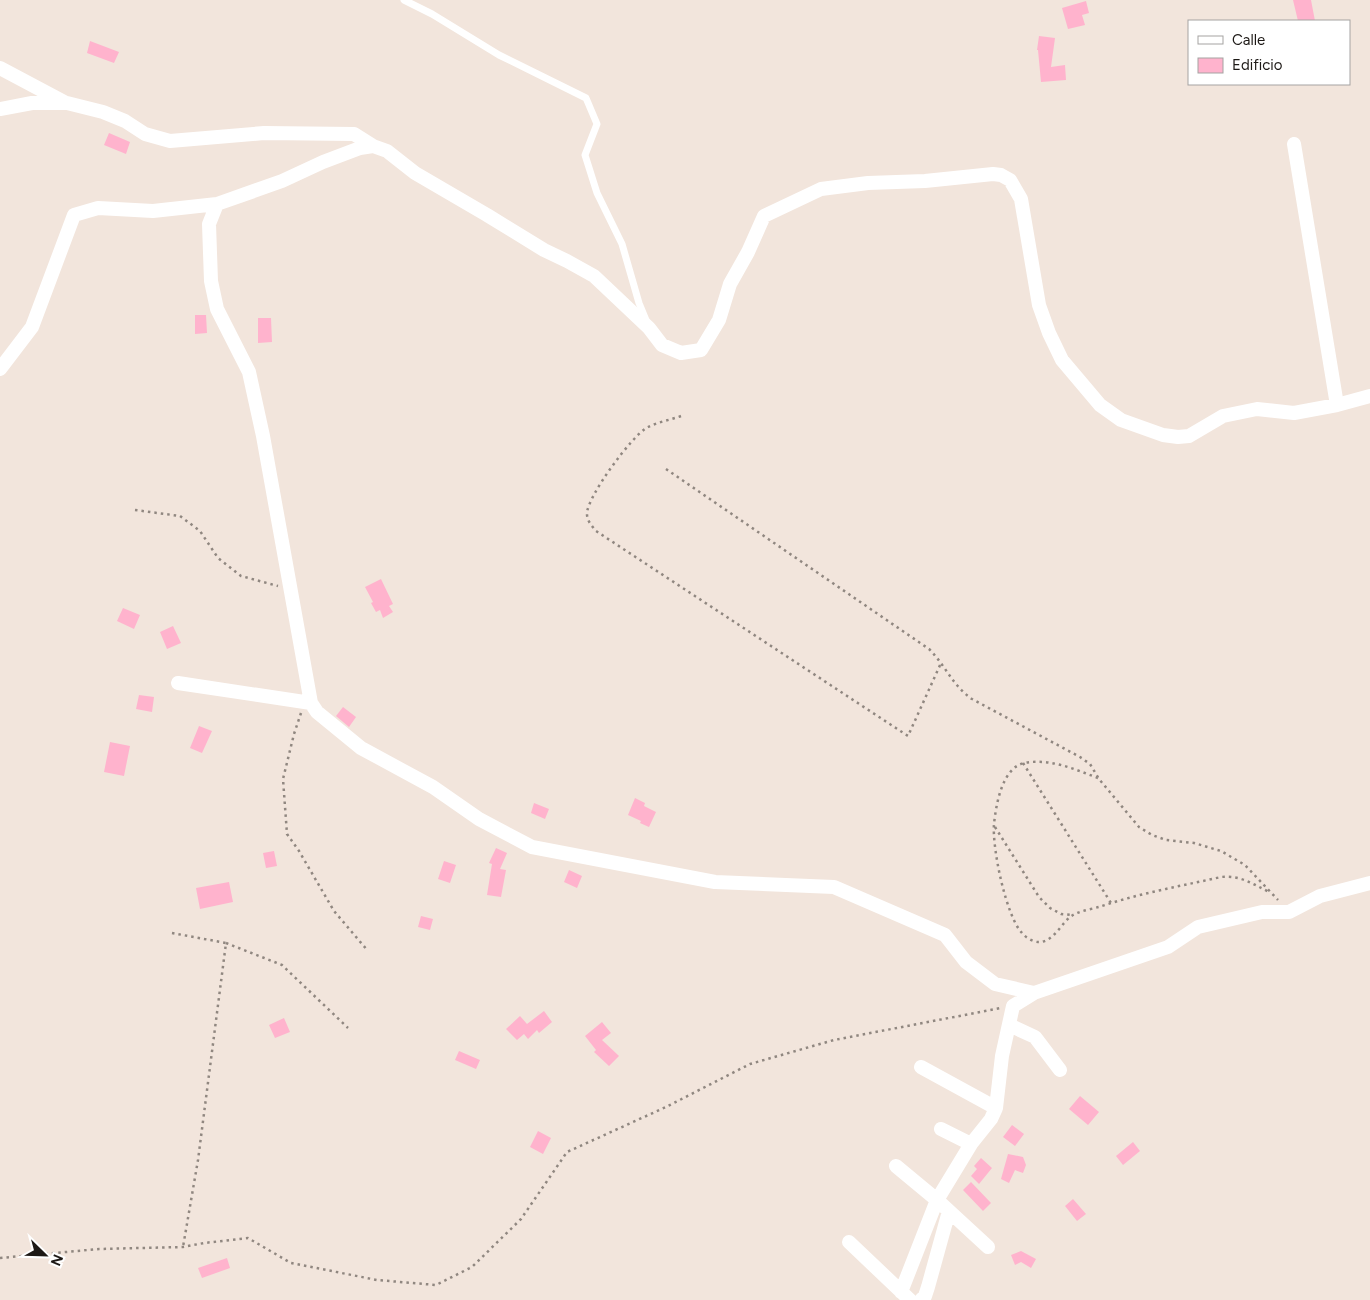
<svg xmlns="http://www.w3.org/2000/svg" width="1370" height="1300" font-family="Figtree,sans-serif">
  <rect width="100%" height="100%" fill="#f2e5dc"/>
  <path fill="#ffb3cd" d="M1293 0H1311L1315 21H1298Z
    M1086 1 1089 13 1082 15 1085 25 1068 29 1062 8Z
    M1039 36 1055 38 1051 67 1065 65 1066 80 1041 82 1038 50H1037Z
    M90 41 119 52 114 63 87 53Z
    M109 133 130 142 126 154 104 145Z
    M195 315H206L207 333 195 334Z
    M258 318H271L272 342 258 343Z
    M381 579 393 604 389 606 393 612 383 618 380 610 376 612 371 603 373 602 365 587Z
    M123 608 140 615 134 629 117 621Z
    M173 626 181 643 167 649 160 632Z
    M139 695 154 697 152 712 136 709Z
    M343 707 356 717 349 727 336 716Z
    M199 726 212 731 202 753 190 748Z
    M110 742 130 746 124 776 104 772Z
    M635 798 645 803 644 806 656 812 649 827 640 823 641 821 628 815Z
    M534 803 549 809 545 819 531 813Z
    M496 848 507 853 500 869 506 870 501 897 487 895 492 864 489 863Z
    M274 851 277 866 266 868 263 853Z
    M444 861 456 865 450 883 438 879Z
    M569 870 582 876 577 888 564 882Z
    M229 882 233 902 200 909 196 888Z
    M421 916 433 919 430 930 418 927Z
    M544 1011 552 1022 539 1033 537 1030 528 1039 524 1034 517 1040 506 1029 520 1016 527 1024Z
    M284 1018 290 1032 275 1038 269 1025Z
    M602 1022 611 1033 602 1040 619 1056 609 1066 594 1052 596 1050 585 1036Z
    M459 1051 480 1060 476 1069 455 1060Z
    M1080 1096 1099 1112 1088 1125 1069 1109Z
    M1012 1125 1024 1134 1015 1146 1003 1137Z
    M538 1131 551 1138 543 1154 530 1147Z
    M1133 1142 1140 1151 1123 1165 1116 1156Z
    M1008 1154 1023 1157 1026 1165 1023 1173 1015 1170 1009 1183 1001 1179Z
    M981 1158 992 1168 979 1184 971 1176 977 1169 974 1166Z
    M971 1182 991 1203 983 1211 963 1190Z
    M1073 1199 1086 1214 1077 1221 1065 1206Z
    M1021 1251 1036 1259 1031 1268 1021 1262 1015 1265 1011 1255Z
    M227 1258 230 1268 202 1278 198 1268Z"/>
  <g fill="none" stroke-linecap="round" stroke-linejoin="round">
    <path stroke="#908780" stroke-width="2.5" stroke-dasharray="2.5 4" stroke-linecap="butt" d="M681 416C670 420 658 422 648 427 633 434 586 498 587 514 587 521 592 526 596 531L908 736 941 663
      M666 469 929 649C946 666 952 685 972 699L1080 757 1090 764 1099 779 1139 827 1152 835 1166 840 1194 843 1221 851 1245 865 1278 900
      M135 510 180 516 200 531 218 558 241 576 278 586
      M301 713 294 734 283 779 287 834 299 851 334 911 368 951
      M1023 763 1111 903
      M1098 778C1074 769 1050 758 1024 763 1002 768 996 805 994 824 992 848 1006 916 1022 933 1025 937 1033 942 1038 942 1054 943 1062 921 1073 915 1082 910 1093 909 1102 906 1141 893 1181 886 1221 877 1240 875 1253 884 1269 892
      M995 827 1039 897 1050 908 1061 914 1072 915
      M172 933 226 943 198 1160 183 1247
      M226 943 282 965 348 1028
      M0 1258 99 1249 183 1247 204 1243 248 1238 291 1263 377 1280 436 1285 472 1267 521 1219 567 1152 666 1107 750 1064 834 1040 1001 1008"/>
    <path stroke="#fff" stroke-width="7" d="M404 0 432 14 499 55 586 98 597 124 585 155 597 193 622 244 639 303 646 320"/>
    <path stroke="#fff" stroke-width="14" d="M0 68 64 102
      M0 109 32 103H67L103 112 125 121 145 134 170 141 264 133 354 134 373 146 387 151 415 173 487 215 544 250 567 261 594 276 649 328 662 345 681 353 701 350 719 320 730 284 748 252 764 216 821 189 868 183 925 181 993 174 1001 175 1010 180 1021 199 1039 305 1049 333 1062 360 1100 405 1121 420 1163 435 1178 437 1189 436 1223 416 1257 409 1294 413 1337 405 1370 396
      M1294 144 1337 405
      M217 204 209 224 211 281 217 309 249 372 263 436 311 703 317 712 361 748 433 787 479 819 532 847 715 882 834 887 945 935 966 962 995 984 1034 993
      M0 369 32 327 74 215 98 208 153 211 217 204 282 181 323 162 360 148 373 146
      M178 683 311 703
      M1009 1025 1035 1037 1060 1070
      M921 1067 996 1108
      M941 1129 971 1144
      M896 1166 937 1200 988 1247
      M849 1242 910 1300
      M901 1292 937 1200 971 1144 991 1119 996 1108 1002 1056 1013 1006 1034 993 1168 947 1198 927 1262 912H1289L1320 896 1370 883
      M921 1300 925 1296 928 1287 949 1211"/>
  </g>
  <rect x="1188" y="20" width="162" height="65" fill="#ffffff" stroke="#a5a3a2"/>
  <rect x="1198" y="36" width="25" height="8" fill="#ffffff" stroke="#a5a3a2"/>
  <text x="1232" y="45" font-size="15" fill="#1d1916">Calle</text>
  <rect x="1198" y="58" width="25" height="15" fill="#ffb3cd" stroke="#a5a3a2"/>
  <text x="1232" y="70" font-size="15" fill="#1d1916">Edificio</text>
  <g transform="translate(45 1255) rotate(113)" stroke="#ffffff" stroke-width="4" paint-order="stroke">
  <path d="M0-4L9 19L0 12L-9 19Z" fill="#1d1916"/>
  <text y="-8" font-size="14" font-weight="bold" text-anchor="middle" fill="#1d1916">N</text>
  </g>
</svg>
